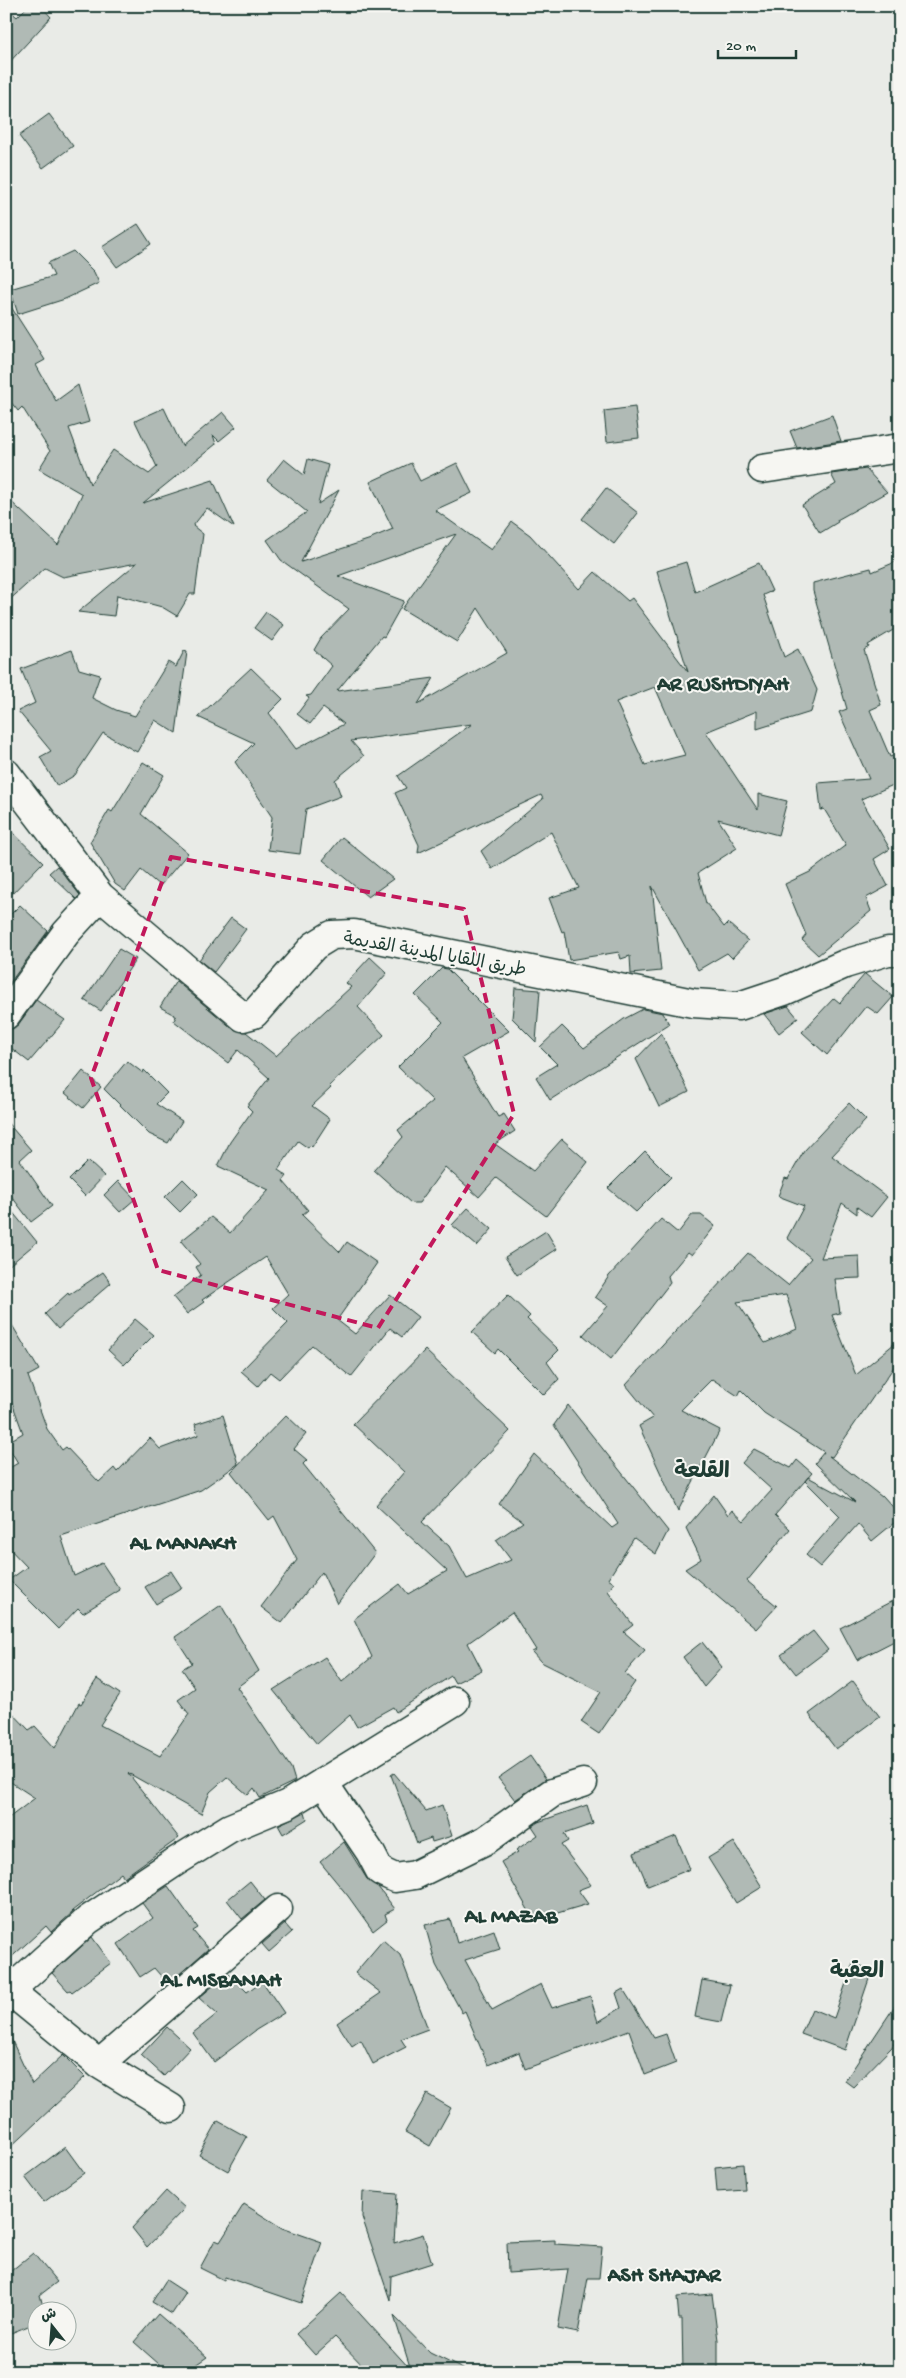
<svg xmlns="http://www.w3.org/2000/svg" width="906" height="2378" font-family="'Gochi Hand','Playpen Sans Arabic',sans-serif">
  <rect width="100%" height="100%" fill="#e9ebe7"/>
  <filter id="ink" filterUnits="userSpaceOnUse"><feTurbulence type="fractalNoise" baseFrequency=".02" numOctaves="2"/><feDisplacementMap in="SourceGraphic" scale="10" xChannelSelector="R" yChannelSelector="G"/><feConvolveMatrix kernelMatrix="1 2 1 2 8 2 1 2 1" color-interpolation-filters="sRGB"/></filter>
  <g filter="url(#ink)">
    <path fill="#b0bab5" stroke="#1f3d34" fill-rule="evenodd" d="M28 6H41L51 17 6 66V7L17 17Z
      M49 114 73 146 43 168 19 136Z
      M138 224 151 244 117 267 102 247Z
      M73 251 94 272 99 283 65 299 18 314 10 289 54 276 48 263Z
      M6 299 45 360 36 365 56 401 78 385 89 422 69 428 90 484 113 450 149 474 157 467 135 421 164 408 182 446 223 412 236 427 219 441 213 435 216 444 143 503 213 480 234 527 207 508 193 526 203 534 195 594H190L177 616 162 607 117 595 114 616 78 612 137 563 63 577 45 568 6 603V497L58 545 82 494 39 469 50 451 22 407 18 411 6 396Z
      M635 407 639 438 607 442 604 411Z
      M832 415 841 441 797 448 790 431Z
      M284 459 304 475 308 459 328 465 318 504 339 490 301 562 371 539V538L393 529 370 482 411 463 420 481 457 463 472 493 435 510 491 550 512 522 530 535 579 589 595 572 628 601 632 598 688 672 657 571 686 562 695 592 759 563 772 591 763 595 784 657 798 649 817 690 811 712 757 729V711L706 732 758 810V794L787 801 778 835 718 819 737 848 698 873 706 903 724 927 728 923 748 941 732 958 727 953 698 970 652 886 661 971 631 974 630 956 621 959 619 952 569 960 564 931 562 932 549 898 579 888 551 832 492 869 481 851 543 799 541 795 418 853 419 845 395 793 406 788 398 776 472 724 351 741 364 756 335 780 341 796 306 809 300 854 268 850 272 817 235 762 254 743 198 717 251 668 283 699 269 713 296 749 344 724 323 708 310 724 297 714 309 698 306 696 311 695 332 666 314 650 321 638 349 609 281 560 267 540 307 512 267 480ZM456 534 402 609 457 642 478 608 507 653 418 704 434 678 337 691 382 636 384 637 404 601 338 576ZM655 687 685 755 645 765 616 702Z
      M866 469 887 492 837 520 838 522 820 533 802 505 836 484 831 474Z
      M606 488 638 513 614 544 582 519Z
      M900 560V626L868 645 869 647 864 650 881 705 870 710 890 757 900 753V782L861 799 890 849 874 859 888 886 866 898 871 911 818 955 802 940 806 935 785 884 810 872 846 845 824 809 821 810 818 783 869 779 839 712 847 709 813 591V583L871 568 872 572Z
      M266 612 284 625 272 641 254 628Z
      M72 650 79 669 100 675 92 698 116 710 135 716 168 662 176 667 184 651 187 652 176 733 155 720 137 752 103 733 75 775 57 786 40 757 51 751 18 711 35 703 21 669Z
      M143 762 164 775 141 814 188 853 160 886 141 870 125 891 115 884 90 842 109 810 112 812Z
      M6 826 43 862 6 900Z
      M342 837 393 879 368 897 323 860Z
      M57 866 80 895 76 899 49 873Z
      M20 905 48 931 6 988V919Z
      M231 918 246 929 214 972 199 960Z
      M119 949 136 959 101 1011 84 1000Z
      M370 957 387 973 358 1007 384 1035 329 1086 331 1088 312 1106 330 1119 312 1147 310 1145 308 1148 298 1141 278 1170 287 1176 283 1181 308 1210 302 1215 340 1252 347 1242 377 1263 337 1320 355 1334 390 1295 418 1317 402 1337 390 1328 351 1377 312 1345 279 1379 270 1372 258 1386 241 1371 288 1323 273 1308 288 1294 266 1257 202 1300 204 1302 187 1314 173 1297 201 1275 196 1267 200 1264 181 1241 211 1217 230 1233 269 1190 218 1166 230 1142 252 1111 247 1106 269 1078 238 1050 228 1063 174 1021 176 1016 160 1007 176 981 233 1029 246 1032 276 1056 351 987 346 983Z
      M442 968 447 969 509 1031 462 1058 498 1117 504 1114 515 1131 495 1144 533 1171 562 1139 588 1162 546 1216 496 1178 479 1197 445 1167 419 1203H411L374 1170 403 1137 398 1130 433 1101 398 1067 443 1022 415 995Z
      M865 974 893 997 878 1014 866 1006 827 1055 802 1032 834 998 840 1003Z
      M515 988 540 990 536 1042 512 1018Z
      M36 1000 65 1020 29 1062 6 1044V1030L18 1025Z
      M788 1006 798 1018 779 1033 764 1014Z
      M643 1009 663 1013 669 1024 550 1100 536 1077 557 1064 540 1047 562 1026 584 1048 624 1019Z
      M661 1033 689 1092 659 1107 636 1059Z
      M127 1061 143 1073 144 1070 167 1093 156 1104 182 1121 168 1143 149 1134 104 1089Z
      M83 1071 101 1087 83 1108 65 1093Z
      M849 1103 866 1120 832 1156 887 1197 871 1217 857 1207V1214L842 1203 821 1258 859 1256 860 1278 835 1279 840 1313 832 1315 856 1375 900 1339V1358L832 1457 829 1456 882 1497 883 1496 900 1515V1518L872 1541 858 1524 820 1567 806 1555 840 1516 805 1481 808 1477 855 1502 815 1463 824 1452 764 1413 741 1390 738 1396 712 1379 681 1410 720 1430 678 1511 639 1426 653 1418 626 1385 748 1253 788 1285 811 1258 787 1238 804 1206 778 1196 785 1178 788 1179 804 1151ZM786 1295 797 1329 765 1343 737 1302Z
      M6 1121 31 1150 20 1160 52 1206 31 1222 6 1189Z
      M645 1151 671 1177 636 1212 608 1188Z
      M88 1161 104 1176 85 1196 69 1180Z
      M183 1179 198 1194 180 1212 165 1197Z
      M118 1181 135 1199 120 1212 104 1195Z
      M6 1204 37 1242 6 1268Z
      M468 1208 492 1229 477 1246 452 1225Z
      M692 1215H701L715 1226 692 1255 688 1252 668 1276 670 1283 611 1359 583 1335 608 1306 595 1297 609 1276 661 1219 678 1233Z
      M546 1231 557 1249 517 1275 505 1257Z
      M103 1272 111 1283 58 1329 45 1314 68 1293 69 1295Z
      M508 1295 530 1316 527 1319 559 1350 547 1362 559 1379 544 1395 498 1349 495 1353 472 1332Z
      M6 1315 39 1370 28 1376 47 1429 62 1450 66 1447 99 1482 114 1468 117 1472 150 1438 160 1449 198 1435 195 1424 223 1415 238 1464 201 1490 61 1536 74 1576 102 1563 120 1590 83 1613 78 1608 58 1629 9 1580 27 1567 6 1545V1470L18 1463 6 1443 23 1433 6 1386Z
      M135 1319 154 1335 124 1365 108 1350Z
      M425 1350 510 1431 422 1522 449 1546 467 1579 511 1560 496 1540 523 1522 499 1504 534 1454 612 1528 618 1524 554 1425 568 1405 668 1531 656 1554 634 1538 608 1579 614 1583 608 1591 633 1625 624 1632 645 1650 625 1673 635 1682 599 1734 581 1722 601 1692 541 1662 532 1652 536 1650 512 1612 468 1643 482 1670 455 1683 451 1676 396 1712 393 1707 357 1727 350 1715 317 1744 273 1690 325 1657 342 1682 372 1657 354 1619 400 1584 408 1594 447 1571 376 1505 404 1472 353 1424Z
      M286 1415 306 1434 294 1449 307 1460 303 1464 375 1553 337 1604 322 1572 282 1623 261 1607 297 1560 274 1516 269 1520 231 1472Z
      M754 1449 791 1468 797 1460 812 1473 775 1515 790 1529 747 1581 777 1606 756 1629 685 1569 701 1559 686 1528 714 1495 728 1515 732 1510 744 1521 772 1490 742 1463Z
      M171 1571 182 1588 156 1604 145 1587Z
      M900 1597V1638L857 1660 840 1628Z
      M221 1605 259 1671 237 1687 291 1768 295 1781 260 1798 254 1788 248 1795 227 1777 210 1792 201 1814 128 1773 179 1838 124 1877 121 1873 72 1911 73 1912 51 1932 46 1926 6 1962V1820L35 1798 6 1779V1706L29 1730 35 1726 55 1748 79 1703 81 1704 97 1679 120 1694 100 1725 160 1756 189 1714 178 1700 195 1688 182 1669 192 1663 175 1637Z
      M813 1631 828 1650 796 1674 781 1655Z
      M702 1642 722 1667 704 1687 683 1657Z
      M853 1681 880 1717 836 1749 809 1714Z
      M530 1756 546 1779 515 1800 498 1778Z
      M394 1773 426 1811 442 1805 452 1836 432 1842 431 1838 417 1843 391 1775Z
      M587 1805 593 1824 564 1834 568 1841 561 1845 591 1885 578 1890 588 1904 544 1917 535 1922 501 1862 518 1852 516 1850 538 1835 532 1826 538 1822Z
      M305 1812 307 1819 283 1834 278 1825Z
      M676 1836 690 1869 648 1886 634 1853Z
      M344 1842 367 1879 378 1887 395 1909 385 1914 387 1920 373 1931 348 1896 320 1862Z
      M734 1842 762 1887 736 1903 708 1858Z
      M250 1881 265 1900 242 1919 227 1900Z
      M168 1886 198 1928 193 1931 208 1949 168 1984 154 1968 140 1977 118 1944 153 1918 142 1903Z
      M450 1919 457 1943 494 1930 500 1949 465 1960 492 2010 541 1984 552 2008 590 1996 598 2022 621 2008 616 1993 623 1989 654 2038 666 2034 676 2063 645 2075 629 2030 525 2069 519 2052 488 2065 465 2011 462 2013 436 1965 425 1925Z
      M285 1924 292 1932 269 1952 262 1944Z
      M92 1937 111 1963 72 1992 70 1990 68 1991 52 1973Z
      M383 1940 400 1955 428 2029 401 2039 406 2047 373 2064 361 2040 352 2046 337 2023 381 1993 355 1973Z
      M853 1963 872 1970 845 2050 801 2034 812 2009 834 2018Z
      M228 1973 247 1992 262 1981 284 2013 256 2030 214 2062 193 2033 217 2014 199 1998Z
      M702 1980 730 1985 721 2022 695 2017Z
      M900 1998V2034L892 2047 853 2087 845 2081Z
      M167 2027 190 2048 164 2076 141 2055Z
      M6 2028 32 2084 63 2055 85 2077 6 2151Z
      M427 2094 451 2108 430 2146 405 2132Z
      M218 2121 247 2137 228 2171 199 2155Z
      M65 2147 84 2173 44 2202 25 2177Z
      M743 2164 745 2190 717 2192 715 2167Z
      M166 2191 185 2208 147 2247 132 2228Z
      M363 2191 397 2194 394 2243 423 2234 432 2263 391 2276 390 2300 362 2217Z
      M244 2204 282 2228 322 2242 301 2303 225 2277 224 2280 200 2268 215 2240 220 2242Z
      M555 2240V2244L602 2247 599 2278H588L578 2333 558 2329 568 2269 508 2273 507 2242Z
      M33 2253 57 2282 40 2295 44 2310H38V2322L6 2335V2275Z
      M166 2280 186 2293 172 2314 152 2302Z
      M341 2293 411 2370 394 2316 430 2353 469 2372H369L335 2337 315 2355 296 2334Z
      M712 2294 718 2340V2371L683 2372 682 2319H679L677 2297Z
      M158 2314 207 2357 185 2372H168L134 2342Z"/>
    <g fill="none" stroke-linecap="round" stroke-linejoin="round">
      <g stroke="#1f3d34" stroke-width="31">
        <path id="minor" d="M762 469 900 448
          M6 773 100 896 243 1017 254 1014 314 946 332 935 354 934 693 1003 739 1006 784 991 845 964 888 951H900
          M6 1015 66 933 100 896
          M323 1782 370 1852 380 1871 395 1878 415 1875 486 1840 552 1793 583 1783
          M10 1991 99 2064 171 2108
          M6 1994 88 1920 175 1862 230 1828 288 1804 455 1701
          M99 2064 278 1909"/>
      </g>
      <use href="#minor" stroke="#f6f6f2" stroke-width="28"/>
    </g>
  </g>
  <path fill="none" stroke="#c2185b" stroke-width="4" stroke-dasharray="10 6" stroke-linejoin="round" d="M171 857 464 909 514 1114 378 1328 158 1270 91 1078Z"/>
  <g text-anchor="middle" stroke-width="4" stroke-linejoin="round" paint-order="stroke">
    <g font-size="18" fill="#1f3d34" stroke="#f6f6f2">
      <text transform="translate(435 953) rotate(10)" y="6">طريق اللقايا المدينة القديمة</text>
    </g>
    <g font-size="22" font-weight="bold" fill="#1f3d34" stroke="#f6f6f2">
      <text x="723" y="690">AR RUSHDIYAH</text>
      <text x="702" y="1477">القلعة</text>
      <text x="183" y="1549">AL MANAKH</text>
      <text x="511" y="1922">AL MAZAB</text>
      <text x="857" y="1977">العقبة</text>
      <text x="221" y="1986">AL MISBANAH</text>
      <text x="664" y="2281">ASH SHAJAR</text>
    </g>
  </g>
  <rect width="906" height="2378" fill="none" stroke="#f6f6f2" stroke-width="25"/>
  <rect x="12" y="12" width="881" height="2353" fill="none" stroke="#1f3d34" stroke-width="2" filter="url(#ink)"/>
  <g transform="translate(52 2326) rotate(343)"><circle r="24" fill="#f6f6f2" stroke="#a0aca6"/>
  <path d="M0-4L9 19L0 12L-9 19Z" fill="#1f3d34"/>
  <text y="-8" font-size="14" font-weight="bold" text-anchor="middle" fill="#1f3d34">ش</text>
  </g>
  <path d="M718 50v8h78v-8" fill="none" stroke="#1f3d34" stroke-width="2.5"/>
  <text x="726" y="50" font-size="15" fill="#1f3d34" stroke="#f6f6f2" stroke-width="4" paint-order="stroke">20 m</text>
</svg>
